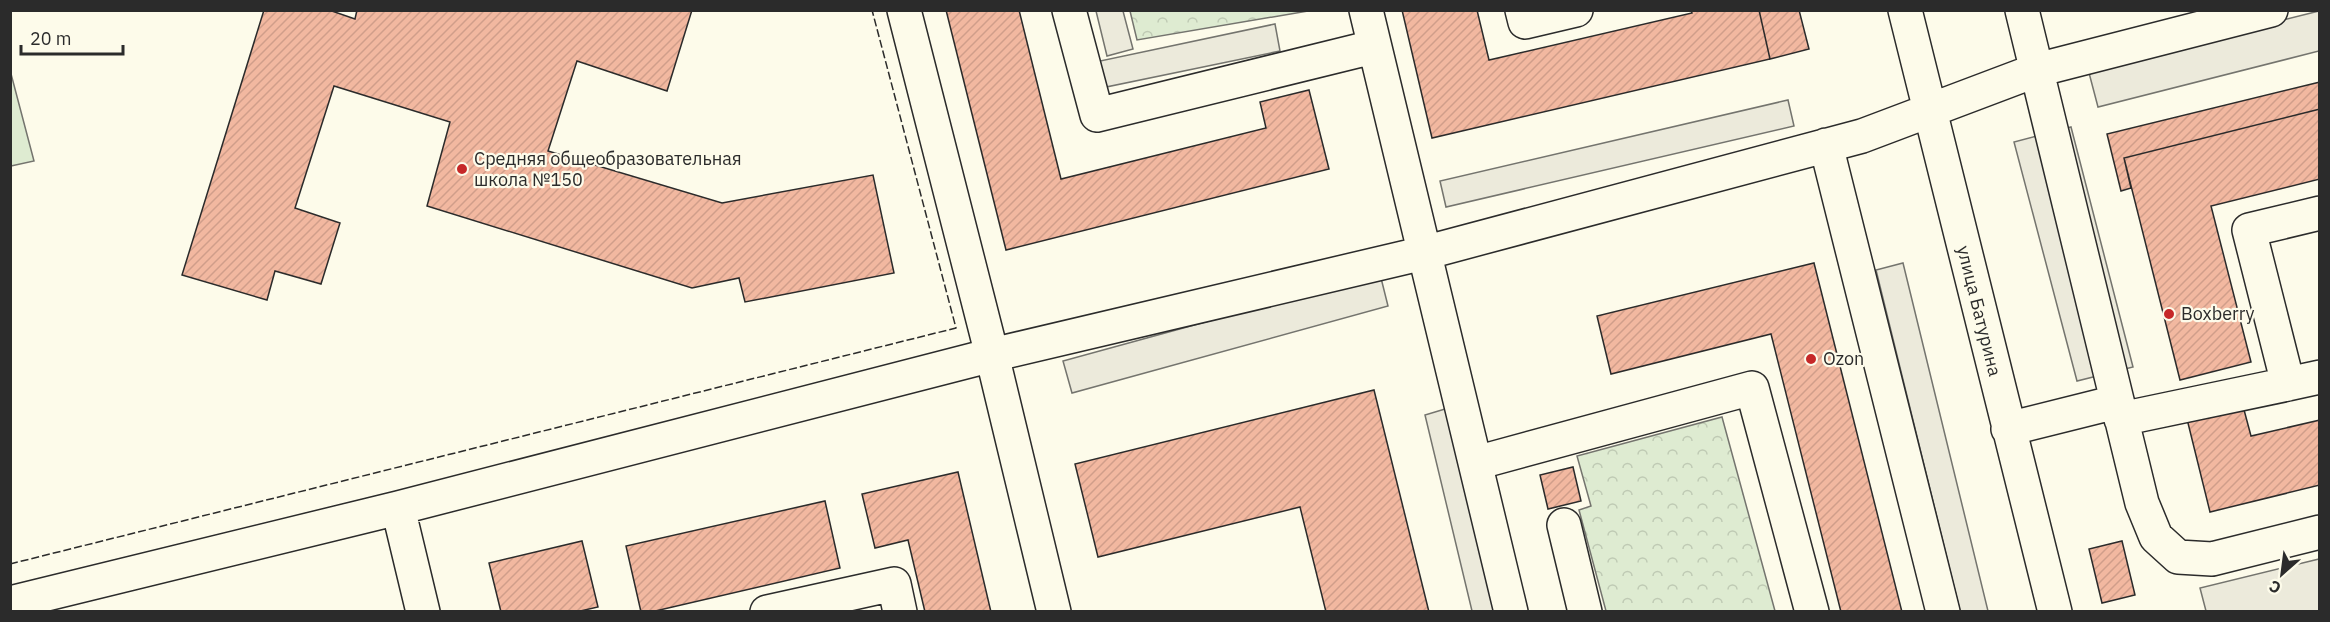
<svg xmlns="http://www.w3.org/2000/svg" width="2330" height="622" font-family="'IBM Plex Sans',sans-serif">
  <defs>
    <pattern id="forest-crowns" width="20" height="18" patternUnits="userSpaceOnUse" patternTransform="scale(1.5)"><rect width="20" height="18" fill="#deebd1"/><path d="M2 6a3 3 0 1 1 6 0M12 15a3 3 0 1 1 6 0" fill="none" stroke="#bfcab4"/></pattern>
    <pattern id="building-hatch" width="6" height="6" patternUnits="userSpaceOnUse" patternTransform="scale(1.5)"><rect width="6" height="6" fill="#f2b8a0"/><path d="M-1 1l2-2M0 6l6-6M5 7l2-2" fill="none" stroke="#d09e8a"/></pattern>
  </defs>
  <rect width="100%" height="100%" fill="#fdfbea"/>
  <path fill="#deebd1" stroke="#74746e" stroke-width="1.5" d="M10 70 34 161 11 166H10Z"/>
  <path fill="url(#forest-crowns)" stroke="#74746e" stroke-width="1.5" d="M1308 11 1137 40 1130 11 1308 10Z
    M1722 417 1775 611H1606L1579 510 1591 506 1577 456Z"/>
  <path fill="#eceadb" stroke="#74746e" stroke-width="1.5" d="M1096 11H1123L1133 49 1107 56Z
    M2319 11V51L2098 107 2088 69Z
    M1275 24 1280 51 1106 87 1100 61Z
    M1788 100 1794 126 1446 207 1440 181Z
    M2071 127 2133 367 2077 381 2014 142Z
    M1903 263 1988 611H1960L1876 270Z
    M1380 274 1388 306 1072 393 1063 361Z
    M1455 406 1500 611H1472L1425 415Z
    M2319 559V611H2206L2200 588Z"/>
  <path fill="url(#building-hatch)" stroke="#2b2b2b" stroke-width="1.5" d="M264 10H329L355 19 357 10H692L667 91 577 61 548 151 722 203 873 175 894 273 745 302 739 278 692 288 427 206 450 122 334 86 295 208 340 223 321 284 275 271 267 300 182 275Z
    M946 10H1019L1061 179 1266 128 1260 102 1309 90 1329 169 1006 250Z
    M1402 10H1477L1489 60 1692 13 1691 10H1759L1770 59 1432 138Z
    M1759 10H1799L1809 49 1770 59Z
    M2320 82V109L2124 158 2131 188 2121 191 2107 134Z
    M2320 109V179L2211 206 2251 362 2180 380 2124 158Z
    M1814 263 1902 612H1841L1771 334 1611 374 1597 316Z
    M1374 390 1429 612H1326L1300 507 1098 557 1075 464Z
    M2243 406 2251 436 2320 420V485L2210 512 2187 419Z
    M1573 467 1581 501 1548 509 1540 475Z
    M958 472 991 612H925L908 540 875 548 862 494Z
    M825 501 840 568 651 612H641L626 546Z
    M582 541 598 607 576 612H501L489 563Z
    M2122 541 2135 595 2102 603 2089 549Z"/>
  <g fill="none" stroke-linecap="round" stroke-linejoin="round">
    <g stroke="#2b2b2b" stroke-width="36">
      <path id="minor" d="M904 10 992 355 1054 612
        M1069 10 1097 115 1373 47
        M1366 10 1511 612
        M1522 10 1525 22 1576 10
        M1905 10 2055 612
        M2022 10 2142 503 2156 537 2178 557 2212 559 2320 532
        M1826 145 1943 612
        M2320 213 2249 230 2288 384 2320 377
        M2121 419 2288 384
        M2008 429 2116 402
        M1476 463 1752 388 1812 612
        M398 508 423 612
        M1564 525 1585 612
        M10 603 398 508 992 355 1424 253 1862 136 2037 70 2271 10
        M767 612 894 584 900 612"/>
    </g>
    <use href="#minor" stroke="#fdfbea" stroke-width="33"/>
    <path stroke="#2b2b2b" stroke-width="1.5" stroke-dasharray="8 3" stroke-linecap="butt" d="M10 564 956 328 872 10"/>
  </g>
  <g fill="#c62828" stroke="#fdfbea" stroke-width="2">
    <circle cx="462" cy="169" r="6"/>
    <circle cx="2169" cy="314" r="6"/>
    <circle cx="1811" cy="359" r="6"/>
  </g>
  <g text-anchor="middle" stroke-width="4.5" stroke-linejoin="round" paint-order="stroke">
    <g font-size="18" fill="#2b2b2b" stroke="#fdfbea" text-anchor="start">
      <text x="474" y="165">Средняя общеобразовательная<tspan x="474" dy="21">школа №150</tspan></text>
      <text x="2181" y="320">Boxberry</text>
      <text x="1823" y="365">Ozon</text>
    </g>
    <g font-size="18" fill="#2b2b2b" stroke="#fdfbea">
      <text transform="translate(1979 311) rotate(76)" y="6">улица Батурина</text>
    </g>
  </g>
  <rect width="2330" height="622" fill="none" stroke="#2b2b2b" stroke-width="24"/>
  <g transform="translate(2282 574) rotate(208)" stroke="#fdfbea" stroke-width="4.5" paint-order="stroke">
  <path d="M0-4.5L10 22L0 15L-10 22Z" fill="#2b2b2b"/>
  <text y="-9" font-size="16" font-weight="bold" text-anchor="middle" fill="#2b2b2b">С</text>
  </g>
  <path d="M21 45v9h102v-9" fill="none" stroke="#2b2b2b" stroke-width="3"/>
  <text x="30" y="45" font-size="18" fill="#2b2b2b" stroke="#fdfbea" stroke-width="4.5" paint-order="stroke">20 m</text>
</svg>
